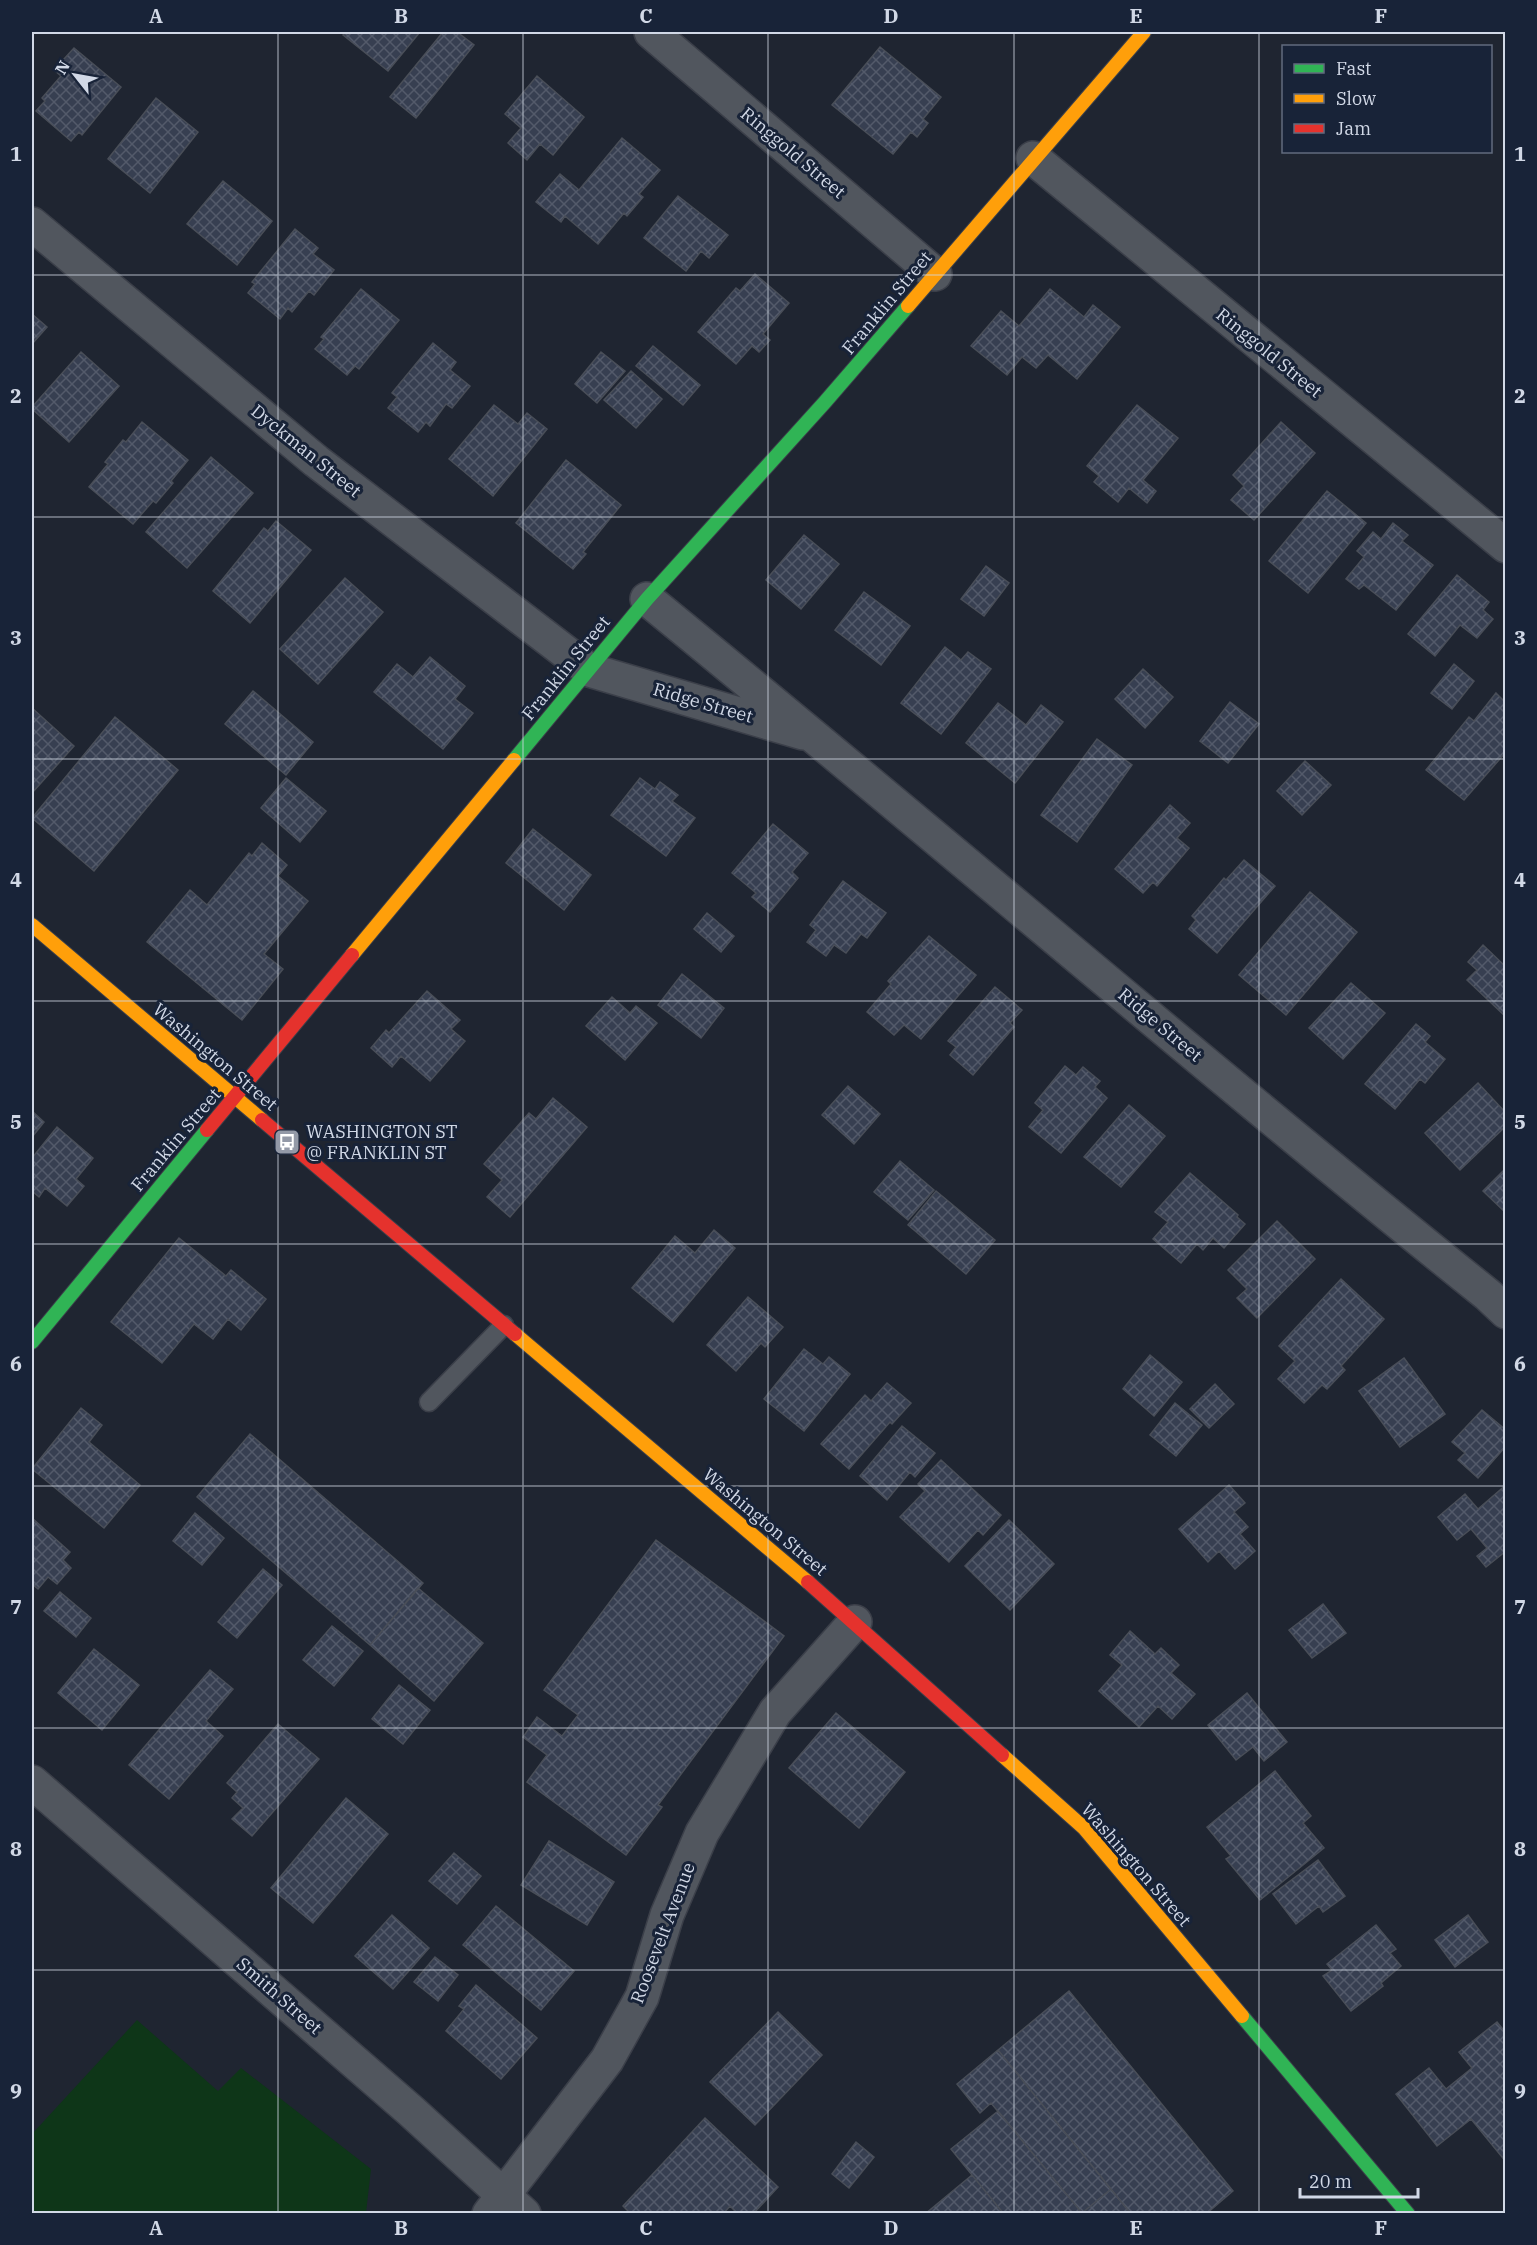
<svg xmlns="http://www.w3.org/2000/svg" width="1537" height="2245" font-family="'IBM Plex Serif',serif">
  <defs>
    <pattern id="building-cross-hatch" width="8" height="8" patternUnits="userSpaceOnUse" patternTransform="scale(1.5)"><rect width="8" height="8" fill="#373f51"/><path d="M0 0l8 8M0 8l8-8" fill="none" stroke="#535a6a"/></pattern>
  </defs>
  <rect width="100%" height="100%" fill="#1f2531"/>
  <path fill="#0e3618" d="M137 2020 218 2091 241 2068 371 2169 366 2213H32V2134Z"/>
  <path fill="url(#building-cross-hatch)" stroke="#494e58" stroke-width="1.5" d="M346 32H420L388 71 343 35Z
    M443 32H457L474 45 416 118 390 97Z
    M880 47 941 97 923 119 928 123 917 137 911 132 893 154 832 105Z
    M74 48 121 87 82 135 79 132 71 141 36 111 45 101 42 98 61 76 54 70Z
    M537 76 584 117 553 155 540 144 527 160 508 143 521 128 505 114Z
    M156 98 198 132 150 193 108 159Z
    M622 138 660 170 639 194 643 197 627 216 624 213 598 244 565 216 561 222 536 202 560 174 579 190Z
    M223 181 272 221 237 265 187 224Z
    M678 196 728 235 709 258 701 251 686 271 644 238Z
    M295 229 318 248 313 254 334 270 314 295 309 291 292 312 288 308 280 319 248 293 255 284 252 282Z
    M755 274 789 303 763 334 770 340 759 352 752 346 736 364 698 332 736 288 740 291Z
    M361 289 399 320 359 369 355 366 347 375 315 349 324 339 321 337Z
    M1050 289 1084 317 1093 305 1120 327 1077 379 1048 355 1036 368 1022 357 1007 375 971 346 1001 311 1019 326Z
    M32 314 47 327 32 344Z
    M433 343 456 362 450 370 470 386 452 408 446 404 430 426 426 422 418 432 388 408 397 397 392 393Z
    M653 346 700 385 683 405 636 366Z
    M81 352 119 386 69 442 32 409V407Z
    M601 352 625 371 597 403 575 384Z
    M631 371 662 399 636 428 604 400Z
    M494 405 518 424 527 413 547 429 493 496 449 459Z
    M1137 405 1178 438 1143 480 1156 491 1147 503 1129 488 1118 502 1094 482 1099 476 1087 466Z
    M142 422 188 460 171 481 173 483 156 503 153 501 133 524 89 487 108 464 105 462 123 440 126 442Z
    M1281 422 1315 453 1254 520 1231 500 1244 486 1233 475Z
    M211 457 253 493 187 568 146 532Z
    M566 460 621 505 583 552 586 554 573 569 516 523Z
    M1327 491 1366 523 1308 593 1269 561Z
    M276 521 311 550 250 623 213 591 264 528 268 531Z
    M1393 523 1408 535 1402 541 1433 565 1396 610 1364 585 1359 589 1346 579 1364 557 1357 551 1373 532 1381 539Z
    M804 535 839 564 801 609 766 580Z
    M986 566 1009 583 984 616 961 599Z
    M1457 575 1489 602 1483 610 1493 619 1477 638 1460 625 1435 656 1408 634Z
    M345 578 383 612 318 684 280 649Z
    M864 592 910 626 881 665 835 630Z
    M945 647 961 660 968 652 991 669 941 734 901 703Z
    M430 657 465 686 455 699 473 713 443 749 374 692 397 664 413 677Z
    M1454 664 1474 681 1452 709 1431 693Z
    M1143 669 1173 697 1145 728 1115 699Z
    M253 691 313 742 286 775 225 724Z
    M1496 693 1504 701 1506 700V752L1464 800 1426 770 1469 717 1474 721Z
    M1230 702 1259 724 1228 763 1200 741Z
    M998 703 1026 725 1041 705 1063 722 1015 783 966 743Z
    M32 708 74 746 32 793Z
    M115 717 178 770 94 871 32 818Z
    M1097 739 1132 765 1077 842 1041 815Z
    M1305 761 1331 785 1302 815 1277 791Z
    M286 778 326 811 300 842 261 808Z
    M640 778 655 789 660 782 678 795 672 801 695 818 666 856 611 815Z
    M1170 805 1190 823 1177 838 1189 848 1157 886 1153 882 1143 893 1115 869Z
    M773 824 808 853 792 872 798 878 770 912 752 897 756 893 732 873Z
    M533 829 591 875 564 910 506 863Z
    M262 843 287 865 278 876 308 901 264 954 283 969 242 1020 147 942 190 890 207 905 249 853 252 856Z
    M1244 860 1275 886 1217 953 1189 929 1196 920 1192 916 1224 878 1226 880Z
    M843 881 886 913 867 938 861 934 846 953 834 945 826 956 807 942 816 930 810 925Z
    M1310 892 1357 932 1286 1015 1239 975Z
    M707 913 734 936 721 952 694 929Z
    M929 936 976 975 921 1039 904 1025 894 1035 867 1012 891 984 888 981Z
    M1483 945 1506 967V1017L1467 980 1477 970 1468 962Z
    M682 974 724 1008 701 1038 658 1005Z
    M1351 983 1385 1013 1343 1059 1309 1028Z
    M995 987 1022 1010 1010 1023 1014 1027 973 1075 950 1055 956 1047 948 1041Z
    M427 991 460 1020 451 1029 465 1041 430 1081 401 1056 392 1067 371 1048 386 1030 389 1033Z
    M612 997 630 1013 636 1006 657 1023 625 1060 586 1026Z
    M1416 1024 1430 1036 1425 1042 1445 1059 1425 1083 1420 1079 1395 1109 1365 1084Z
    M1065 1066 1076 1075 1083 1067 1100 1081 1095 1087 1107 1098 1061 1153 1029 1127 1043 1110 1035 1103Z
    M1478 1083 1506 1113V1126L1460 1170 1425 1133Z
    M848 1086 880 1114 854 1144 822 1115Z
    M553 1098 587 1127 510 1217 487 1197 502 1180 484 1164 529 1113 536 1119Z
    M1129 1105 1165 1136 1121 1187 1084 1157Z
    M32 1111 44 1122 32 1137Z
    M57 1127 93 1158 76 1179 84 1186 67 1206 45 1188 39 1197 32 1191V1158Z
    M900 1161 934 1190 908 1220 874 1192Z
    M1506 1168V1213L1483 1191Z
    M1190 1173 1238 1215 1237 1217 1245 1224 1224 1248 1213 1238 1203 1250 1197 1244 1181 1263 1153 1239 1168 1222 1155 1212Z
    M936 1191 995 1240 966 1274 908 1225Z
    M1277 1221 1315 1259 1257 1318 1237 1298 1247 1289 1228 1270Z
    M714 1230 735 1248 673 1322 632 1288 675 1236 695 1253Z
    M179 1238 226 1276 231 1270 266 1299 241 1330 228 1319 213 1339 194 1324 162 1363 111 1322Z
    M1341 1279 1384 1319 1341 1366 1345 1370 1327 1389 1322 1385 1304 1403 1278 1379 1295 1361 1279 1346Z
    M748 1297 783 1327 765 1347 761 1343 736 1371 707 1345Z
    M804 1349 823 1364 829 1357 850 1374 804 1431 764 1399Z
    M1150 1355 1182 1382 1154 1416 1123 1389Z
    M1404 1358 1445 1414 1400 1447 1359 1391Z
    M887 1383 911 1403 892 1424 890 1422 849 1469 821 1444 865 1395 871 1401Z
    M1215 1384 1234 1404 1209 1428 1190 1409Z
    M1175 1403 1202 1425 1176 1456 1150 1435Z
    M81 1408 102 1425 89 1442 140 1485 104 1528 32 1469Z
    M1482 1410 1506 1430V1446L1478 1478 1458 1460 1465 1453 1452 1442Z
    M902 1426 935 1453 915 1477 910 1472 887 1500 860 1476Z
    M250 1434 423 1583 370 1645 197 1497Z
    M941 1460 1001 1515 983 1535 978 1530 949 1562 900 1517 925 1491 918 1484Z
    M1229 1485 1245 1503 1234 1512 1248 1527 1240 1534 1255 1551 1235 1569 1219 1551 1208 1562 1179 1529Z
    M1506 1485V1551L1486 1567 1477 1556 1487 1548 1471 1529 1457 1540 1438 1517 1465 1494 1478 1509Z
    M195 1513 224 1538 202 1565 173 1541Z
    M32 1518 70 1552 63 1560 71 1568 57 1584 48 1577 38 1589 32 1584Z
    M1009 1520 1054 1564 1010 1610 965 1566Z
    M656 1540 784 1636 658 1805 662 1807 626 1855 527 1782 547 1755 523 1737 537 1717 562 1736 578 1715 544 1690Z
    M263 1569 282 1585 237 1638 218 1622Z
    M418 1588 483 1643 434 1701 370 1645Z
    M60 1592 91 1618 76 1637 44 1611Z
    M1323 1604 1346 1633 1312 1658 1289 1630Z
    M332 1626 363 1651 334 1686 303 1660Z
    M1130 1631 1155 1654 1161 1648 1179 1665 1171 1673 1195 1694 1172 1719 1158 1706 1139 1727 1099 1691 1122 1665 1110 1655Z
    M94 1649 139 1685 102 1730 58 1693Z
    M210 1670 233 1689 206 1721 223 1736 169 1799 129 1765Z
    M399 1685 430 1710 403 1744 372 1719Z
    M1247 1693 1287 1742 1264 1761 1253 1747 1236 1760 1208 1725Z
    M836 1713 905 1772 859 1828 789 1768Z
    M278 1724 319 1759 252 1836 232 1819 243 1808 232 1798 237 1792 227 1783Z
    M1275 1771 1311 1816 1303 1823 1324 1848 1260 1900 1226 1859 1231 1856 1207 1827Z
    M346 1798 388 1834 313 1923 271 1888Z
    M549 1841 614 1882 587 1925 521 1885Z
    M454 1853 481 1876 457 1904 429 1881Z
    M1318 1860 1345 1896 1323 1912 1319 1906 1296 1924 1273 1894Z
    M496 1906 574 1971 541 2010 463 1945Z
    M392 1915 429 1948 393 1989 355 1956Z
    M1468 1915 1488 1942 1455 1967 1435 1940Z
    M1376 1925 1396 1949 1390 1953 1401 1966 1381 1983 1383 1986 1351 2011 1323 1976 1332 1970 1327 1964Z
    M435 1957 458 1975 438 2001 414 1982Z
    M476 1985 537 2038 501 2079 446 2031 464 2009 459 2006Z
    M1069 1991 1233 2191 1206 2214H1131L998 2050Z
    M778 2012 822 2055 755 2125 710 2082Z
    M1497 2022 1506 2033V2162L1471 2119 1437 2146 1396 2094 1429 2068 1446 2089 1472 2068 1459 2052Z
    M998 2050 1111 2189 1082 2213 991 2103 980 2113 957 2084Z
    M998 2111 1082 2213V2214H1004L972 2175 951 2149Z
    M705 2118 778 2187 753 2214H738L730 2206 723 2214H631L623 2206Z
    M856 2142 874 2157 849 2188 832 2174Z
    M972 2175 1004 2214H925Z
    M1111 2189 1131 2214H1082V2213Z"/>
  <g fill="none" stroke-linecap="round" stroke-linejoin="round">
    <g stroke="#3b3f49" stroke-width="21">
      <path id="lane" d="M429 1402 504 1325"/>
    </g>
    <g stroke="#3b3f49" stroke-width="36">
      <path id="street" d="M651 32 935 274
        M1033 158 1506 546
        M32 224 316 461 589 670 803 733
        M647 599C929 829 1204 1067 1488 1295L1506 1312
        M32 1782 411 2111 524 2214
        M489 2214 607 2060 642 1997 667 1915 702 1833 775 1712 855 1622"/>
    </g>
    <g stroke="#3b3f49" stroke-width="16">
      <path id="fast" d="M514 760 647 599 825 402 908 306
        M32 1342 207 1130
        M1242 2016 1408 2214"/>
    </g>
    <g stroke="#3b3f49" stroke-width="16">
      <path id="slow" d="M908 306 1144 32
        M32 925 262 1120
        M352 955 514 760
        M515 1334 808 1582
        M1002 1755 1084 1828 1242 2016"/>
    </g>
    <g stroke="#3b3f49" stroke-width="16">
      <path id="jam" d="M262 1120 515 1334
        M207 1130 352 955
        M808 1582 1002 1755"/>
    </g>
    <use href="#lane" stroke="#51565e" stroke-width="18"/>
    <use href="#street" stroke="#51565e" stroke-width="33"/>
    <use href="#fast" stroke="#30b455" stroke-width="14"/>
    <use href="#slow" stroke="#ff9f0a" stroke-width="14"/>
    <use href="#jam" stroke="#e5322d" stroke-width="14"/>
  </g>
  <path fill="none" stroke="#d1d8e6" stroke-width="1.5" stroke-opacity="0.55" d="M278 32V2214M523 32V2214M768 32V2214M1014 32V2214M1259 32V2214M32 275H1506M32 517H1506M32 759H1506M32 1001H1506M32 1244H1506M32 1486H1506M32 1728H1506M32 1970H1506"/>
  <defs>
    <g id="bus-square" transform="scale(1.35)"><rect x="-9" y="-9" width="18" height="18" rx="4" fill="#9399a7" stroke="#182338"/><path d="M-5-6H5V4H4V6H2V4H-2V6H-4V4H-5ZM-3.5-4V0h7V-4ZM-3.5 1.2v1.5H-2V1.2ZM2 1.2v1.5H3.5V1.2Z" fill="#fff"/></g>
  </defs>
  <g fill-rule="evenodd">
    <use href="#bus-square" x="287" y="1142"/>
  </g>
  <g text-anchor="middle" stroke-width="6" stroke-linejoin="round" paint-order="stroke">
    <g font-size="18" fill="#d1d8e6" stroke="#182338">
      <text transform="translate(793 153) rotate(40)" y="6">Ringgold Street</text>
      <text transform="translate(887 303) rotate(-50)" y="6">Franklin Street</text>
      <text transform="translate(1269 353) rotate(39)" y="6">Ringgold Street</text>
      <text transform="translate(306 451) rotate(39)" y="6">Dyckman Street</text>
      <text transform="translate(566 668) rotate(-51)" y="6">Franklin Street</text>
      <text transform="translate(703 703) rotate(16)" y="6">Ridge Street</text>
      <text transform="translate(1160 1025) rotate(40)" y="6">Ridge Street</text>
      <text transform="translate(215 1057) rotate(40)" y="6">Washington Street</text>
      <text transform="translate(176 1140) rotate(-50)" y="6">Franklin Street</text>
      <text transform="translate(765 1522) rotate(40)" y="6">Washington Street</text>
      <text transform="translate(1136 1865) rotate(49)" y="6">Washington Street</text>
      <text transform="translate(663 1933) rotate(-69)" y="6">Roosevelt Avenue</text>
      <text transform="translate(279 1996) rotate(41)" y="6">Smith Street</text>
    </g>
    <g font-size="18" fill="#d1d8e6" stroke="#182338" text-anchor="start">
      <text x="306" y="1138">WASHINGTON ST<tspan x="306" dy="21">@ FRANKLIN ST</tspan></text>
    </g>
  </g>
  <rect width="1537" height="2245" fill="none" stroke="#182338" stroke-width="66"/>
  <rect x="1282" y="45" width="210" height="108" fill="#182338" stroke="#626b7e" stroke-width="1.5"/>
  <rect x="1294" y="64" width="30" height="9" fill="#30b455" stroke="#626b7e" stroke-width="1.5"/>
  <text x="1336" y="75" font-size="18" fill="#d1d8e6">Fast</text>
  <rect x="1294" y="94" width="30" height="9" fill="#ff9f0a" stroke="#626b7e" stroke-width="1.5"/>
  <text x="1336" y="105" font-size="18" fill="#d1d8e6">Slow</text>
  <rect x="1294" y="124" width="30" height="9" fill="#e5322d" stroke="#626b7e" stroke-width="1.5"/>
  <text x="1336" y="135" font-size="18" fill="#d1d8e6">Jam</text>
  <g transform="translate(75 75) rotate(301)" stroke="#182338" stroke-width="4.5" paint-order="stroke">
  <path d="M0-4.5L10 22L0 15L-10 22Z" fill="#d1d8e6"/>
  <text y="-9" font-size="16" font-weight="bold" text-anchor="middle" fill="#d1d8e6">N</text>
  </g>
  <path d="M1300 2188v9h118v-9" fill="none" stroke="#d1d8e6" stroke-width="3"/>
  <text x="1309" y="2188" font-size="18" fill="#d1d8e6" stroke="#182338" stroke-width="4.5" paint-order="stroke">20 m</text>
  <rect x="33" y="33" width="1471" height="2179" fill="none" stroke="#d1d8e6" stroke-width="2"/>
  <g font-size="20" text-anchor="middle" font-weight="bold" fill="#d1d8e6">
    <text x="156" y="23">A</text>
    <text x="401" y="23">B</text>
    <text x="646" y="23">C</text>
    <text x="891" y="23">D</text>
    <text x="1136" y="23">E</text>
    <text x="1381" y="23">F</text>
    <text x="16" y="161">1</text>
    <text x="1520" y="161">1</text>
    <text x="16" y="403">2</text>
    <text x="1520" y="403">2</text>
    <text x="16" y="645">3</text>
    <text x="1520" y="645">3</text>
    <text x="16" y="887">4</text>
    <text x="1520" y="887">4</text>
    <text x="16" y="1129">5</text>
    <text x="1520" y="1129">5</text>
    <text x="16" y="1371">6</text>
    <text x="1520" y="1371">6</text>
    <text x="16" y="1614">7</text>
    <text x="1520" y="1614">7</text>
    <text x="16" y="1856">8</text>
    <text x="1520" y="1856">8</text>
    <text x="16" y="2098">9</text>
    <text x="1520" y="2098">9</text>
    <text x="156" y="2235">A</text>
    <text x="401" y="2235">B</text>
    <text x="646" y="2235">C</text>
    <text x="891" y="2235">D</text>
    <text x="1136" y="2235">E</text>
    <text x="1381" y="2235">F</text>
  </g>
</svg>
